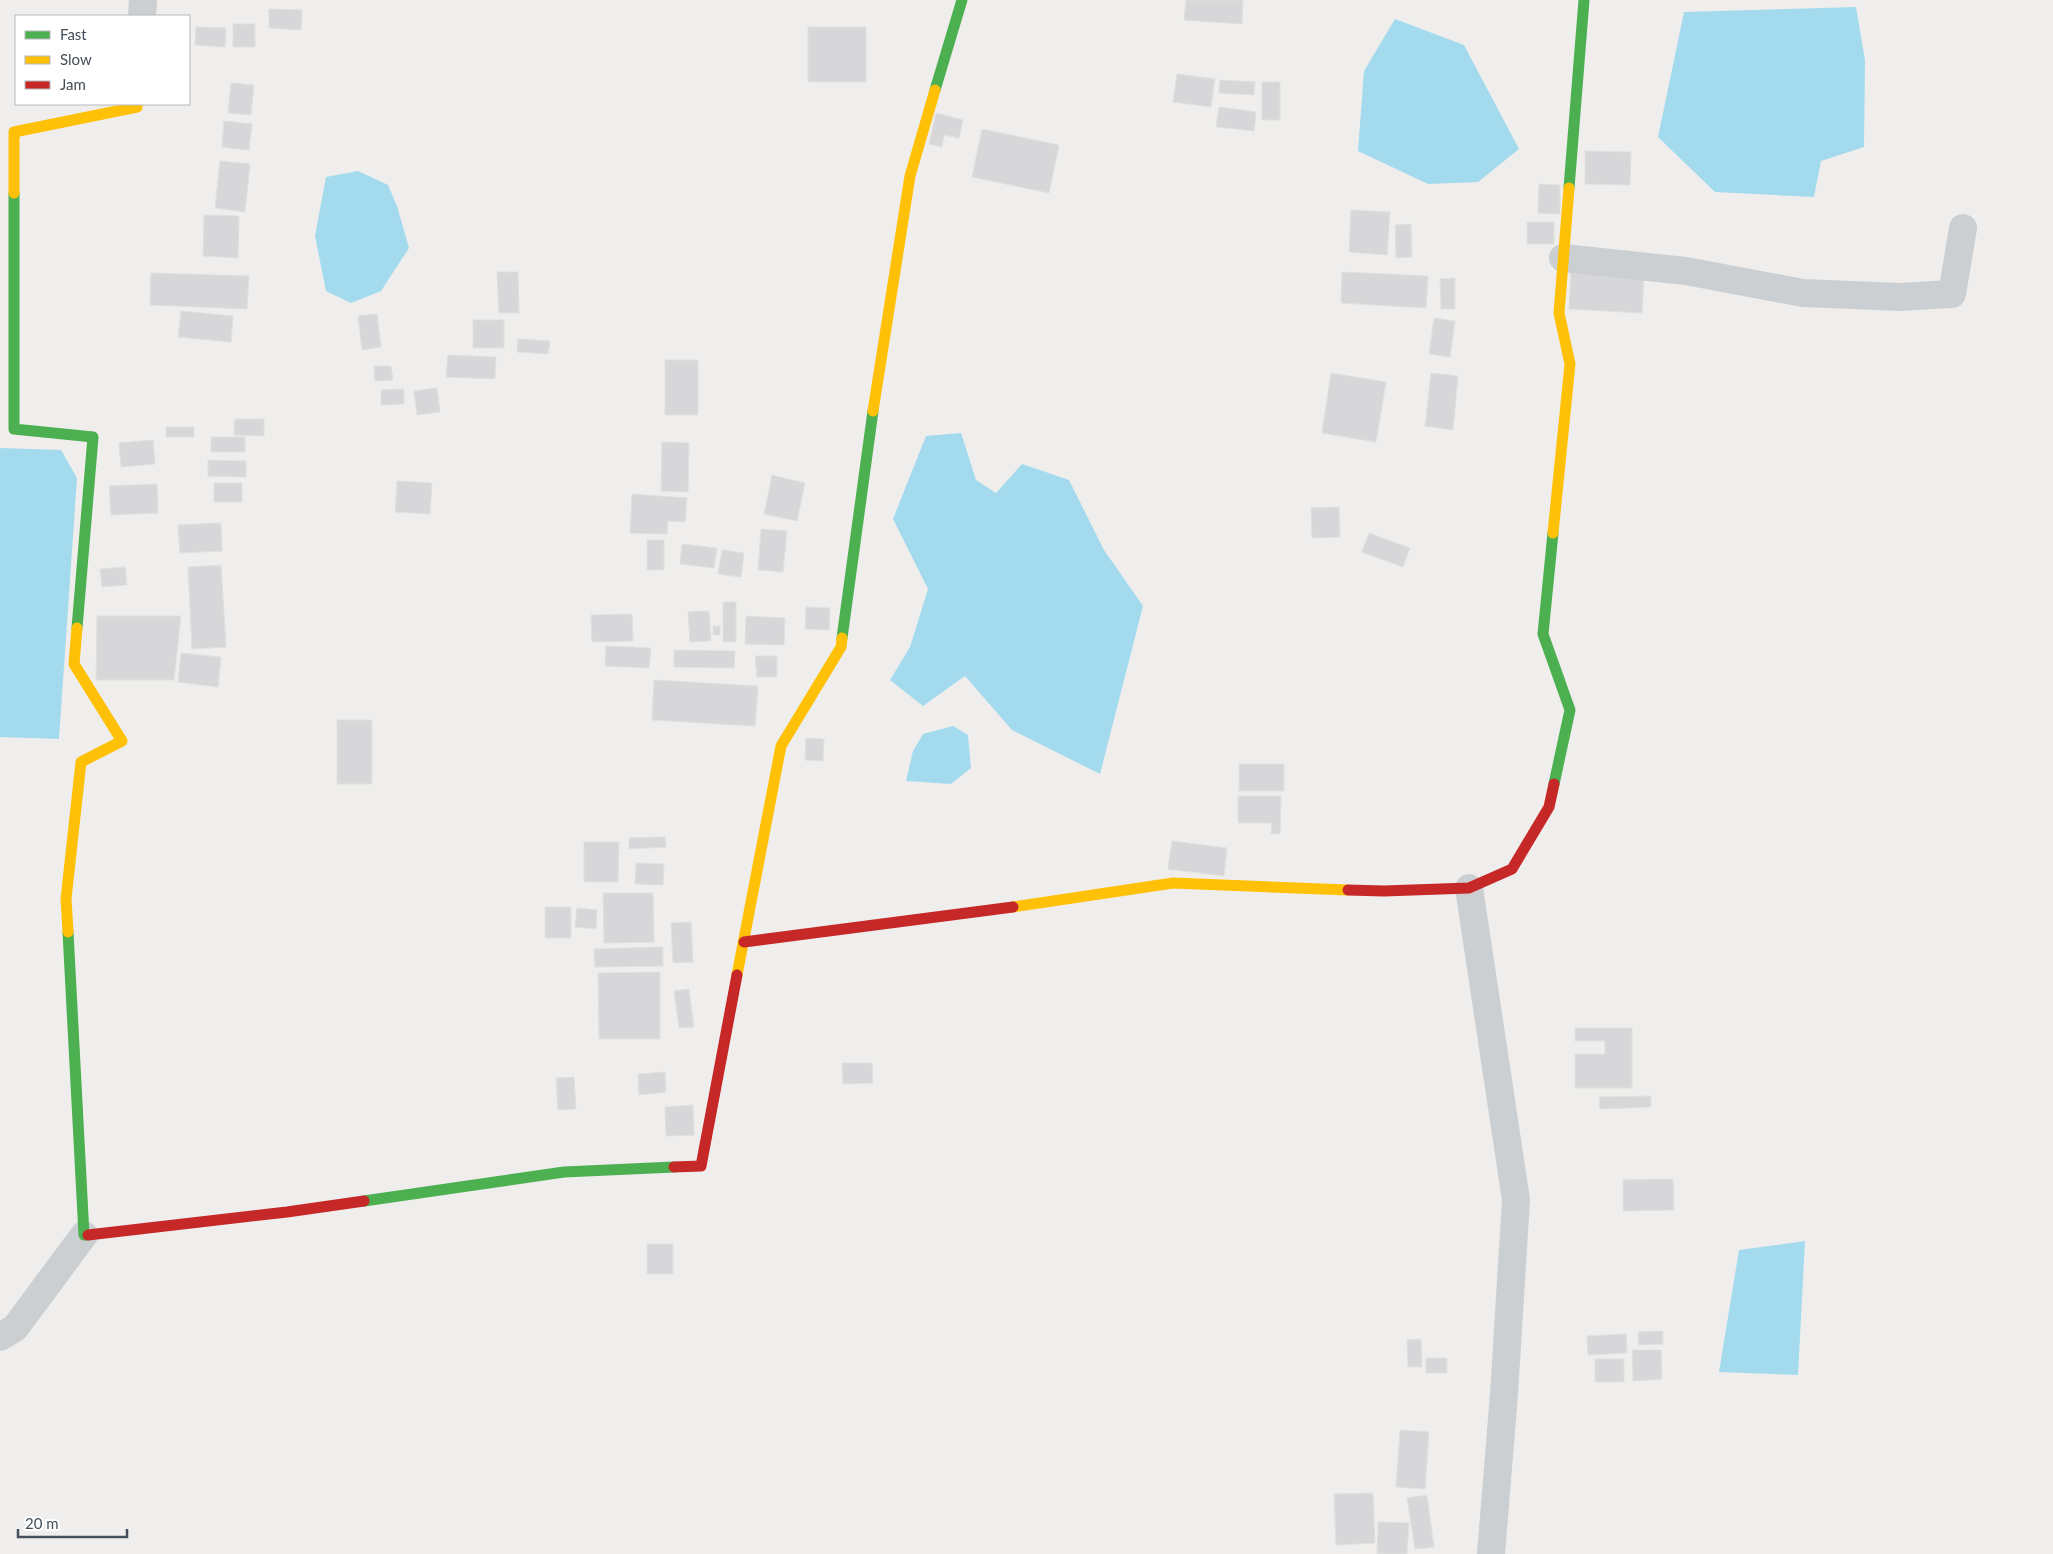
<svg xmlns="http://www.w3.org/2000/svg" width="2053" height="1554" font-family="Lato,sans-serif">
  <rect width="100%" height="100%" fill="#efeeed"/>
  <path fill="#a4daee" d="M1856 7 1865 60 1864 147 1821 161 1814 197 1715 192 1658 137 1684 12Z
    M1395 19 1464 45 1519 149 1478 182 1428 184 1358 151 1364 71Z
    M358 171 388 185 397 206 409 248 381 291 351 303 326 291 315 236 326 177Z
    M961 433 976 480 996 493 1022 464 1069 480 1104 550 1143 606 1100 774 1012 730 965 676 923 706 890 680 910 647 928 589 893 519 926 436Z
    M0 448 61 450 77 478 59 739 0 737Z
    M953 726 968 735 971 768 951 784 906 781 913 751 923 734Z
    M1805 1241 1798 1375 1719 1372 1739 1250Z"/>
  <path fill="#d7d7d9" stroke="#e0e0e0" d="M1186 0H1243L1242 24 1184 20Z
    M269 9 302 10 301 30 269 28Z
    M233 24H255V47H233Z
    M196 27 226 28 225 47 195 45Z
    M808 27H866V82H808Z
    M1177 74 1215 79 1211 107 1173 102Z
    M1220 80 1255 82 1254 95 1219 93Z
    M1262 82H1280V120H1262Z
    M231 83 254 85 251 115 228 113Z
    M1219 107 1256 112 1254 131 1216 127Z
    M936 113 963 120 959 138 944 135 942 147 929 144Z
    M224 121 252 124 249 150 222 147Z
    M982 129 1059 145 1049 193 972 177Z
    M1585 151 1631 152 1630 185 1585 184Z
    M220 161 250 164 245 212 215 208Z
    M1539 184 1560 185V214L1538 213Z
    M1351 210 1390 212 1387 255 1349 252Z
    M204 215 239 216 238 258 203 256Z
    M1527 222H1554V244H1527Z
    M1411 224 1412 257 1396 258 1395 225Z
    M1571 270 1644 273 1642 313 1569 309Z
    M497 272H518L519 313H499Z
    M1342 272 1428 276 1426 308 1341 303Z
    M151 273 249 276 247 309 150 305Z
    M1455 278V309H1441L1440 279Z
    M181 311 233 316 231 342 178 337Z
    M377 314 381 347 362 350 358 316Z
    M1434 318 1455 321 1450 357 1429 354Z
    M473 320H504V348H473Z
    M518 339 550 341 548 354 517 352Z
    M448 355 496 357 495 379 446 377Z
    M665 360H698V415H665Z
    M374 366H391L393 380 375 381Z
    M1331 373 1386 382 1376 442 1322 433Z
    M1431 373 1458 376 1453 430 1425 426Z
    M437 388 440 412 417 415 414 391Z
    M404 389V404L381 405V390Z
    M235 419H264V436L234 435Z
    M166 427H194V437H166Z
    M211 437H245V452H211Z
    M153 440 155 464 121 467 119 443Z
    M662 442 689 443 688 492 661 491Z
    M208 460 246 461V477L208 476Z
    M772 475 805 483 797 521 764 514Z
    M397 481 432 483 430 514 395 512Z
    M214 483H242V502H214Z
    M157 484 158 513 111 515 109 486Z
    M632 494 687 498 685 522 668 521 667 534 630 533Z
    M1339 507 1340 537 1312 538 1311 508Z
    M221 523 222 551 180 553 178 525Z
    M761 529 787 531 783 572 758 570Z
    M1369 533 1410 548 1403 567 1362 552Z
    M647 540H664V570H647Z
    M682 544 717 548 714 568 680 564Z
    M722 550 744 553 741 577 718 574Z
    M221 565 226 647 192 649 188 567Z
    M125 567 127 585 102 587 100 569Z
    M723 602H736V642H723Z
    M806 607 830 608 829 630 805 629Z
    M709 611 711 641 690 642 688 612Z
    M632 614 633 641 592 642 591 615Z
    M97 616H181L174 680H96Z
    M746 616 785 618 784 645 745 644Z
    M713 626H720V635H713Z
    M606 646 651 648 649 668 605 666Z
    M674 650 735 651 734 668 674 667Z
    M181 653 221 657 218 687 178 682Z
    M755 656H777V677H757Z
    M654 680 758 686 755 726 652 720Z
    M337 720H372V784H337Z
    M806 738 824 739 823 761 805 760Z
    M1239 764H1284V791H1239Z
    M1238 796H1281L1280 834H1271L1272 823H1238Z
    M665 837 666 847 629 849V838Z
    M1172 841 1227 848 1224 876 1168 869Z
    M584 842H619L618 882H584Z
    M636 863 664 864 663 885 635 884Z
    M603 893H653L654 942 604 943Z
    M545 907H571V938H545Z
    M577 908 597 910 596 929 575 927Z
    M691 922 693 962 673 963 671 923Z
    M663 947V966L595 967 594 949Z
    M660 972V1039H599L598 973Z
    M689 989 694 1027 679 1028 674 991Z
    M1575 1028H1632V1088H1575V1054H1605V1041H1575Z
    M842 1063H872L873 1083 843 1084Z
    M665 1072 666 1092 639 1095 638 1074Z
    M574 1077 576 1109 558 1110 556 1078Z
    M1651 1096V1107L1600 1109 1599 1097Z
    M693 1105 694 1135 666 1136 665 1107Z
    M1673 1179 1674 1210 1623 1211V1180Z
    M647 1244H673V1274H647Z
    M1663 1331V1344L1639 1345 1638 1332Z
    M1626 1334 1627 1353 1588 1355 1587 1336Z
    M1421 1339 1422 1367H1408L1407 1340Z
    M1632 1350H1661L1662 1379 1633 1381Z
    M1426 1358H1447V1373H1426Z
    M1595 1359H1624V1382H1595Z
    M1400 1430 1429 1432 1425 1489 1396 1487Z
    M1373 1493 1375 1543 1336 1545 1334 1494Z
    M1427 1495 1434 1547 1415 1549 1407 1498Z
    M1378 1522 1409 1523 1407 1554H1377Z"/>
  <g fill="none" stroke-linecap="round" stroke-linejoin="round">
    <path stroke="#cccfd1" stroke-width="28" d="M142 16 143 0
      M1563 258 1686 271 1803 293 1900 297 1952 294 1963 228
      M1469 888 1516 1200 1504 1394 1491 1554
      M0 1337 15 1328 84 1235"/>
    <path stroke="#4caf50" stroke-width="11" d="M935 90 962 0
      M1569 188 1584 0
      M14 193V429L93 437 77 628
      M1553 533 1543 634 1570 710 1554 784
      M842 638 873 411
      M68 932 84 1235H88
      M364 1201 564 1172 674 1167"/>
    <path stroke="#ffc107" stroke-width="11" d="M14 193V132L137 107V104
      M873 411 910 176 935 90
      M1553 533 1570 364 1559 313 1569 188
      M1013 907 1173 883 1348 890
      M68 932 66 899 81 762 122 741 74 664 77 628
      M737 975 781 746 841 647 842 638"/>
    <path stroke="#c62828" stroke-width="11" d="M1348 890 1384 891 1469 888 1512 869 1549 807 1554 784
      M744 942 1013 907
      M674 1167 701 1166 737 975
      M88 1235 287 1212 364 1201"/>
  </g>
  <rect x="15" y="15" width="175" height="90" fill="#ffffff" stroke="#b4b9bd"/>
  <rect x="25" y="31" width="25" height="8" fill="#4caf50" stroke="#b4b9bd"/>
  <text x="60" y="40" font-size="15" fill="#444f5a">Fast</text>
  <rect x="25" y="56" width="25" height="8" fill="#ffc107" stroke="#b4b9bd"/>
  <text x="60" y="65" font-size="15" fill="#444f5a">Slow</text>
  <rect x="25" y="81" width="25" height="8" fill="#c62828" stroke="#b4b9bd"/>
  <text x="60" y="90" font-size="15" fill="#444f5a">Jam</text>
  <path d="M18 1529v8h109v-8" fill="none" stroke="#444f5a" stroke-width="2.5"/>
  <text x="25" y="1529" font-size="15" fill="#444f5a" stroke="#ffffff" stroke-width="4" paint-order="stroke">20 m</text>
</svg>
